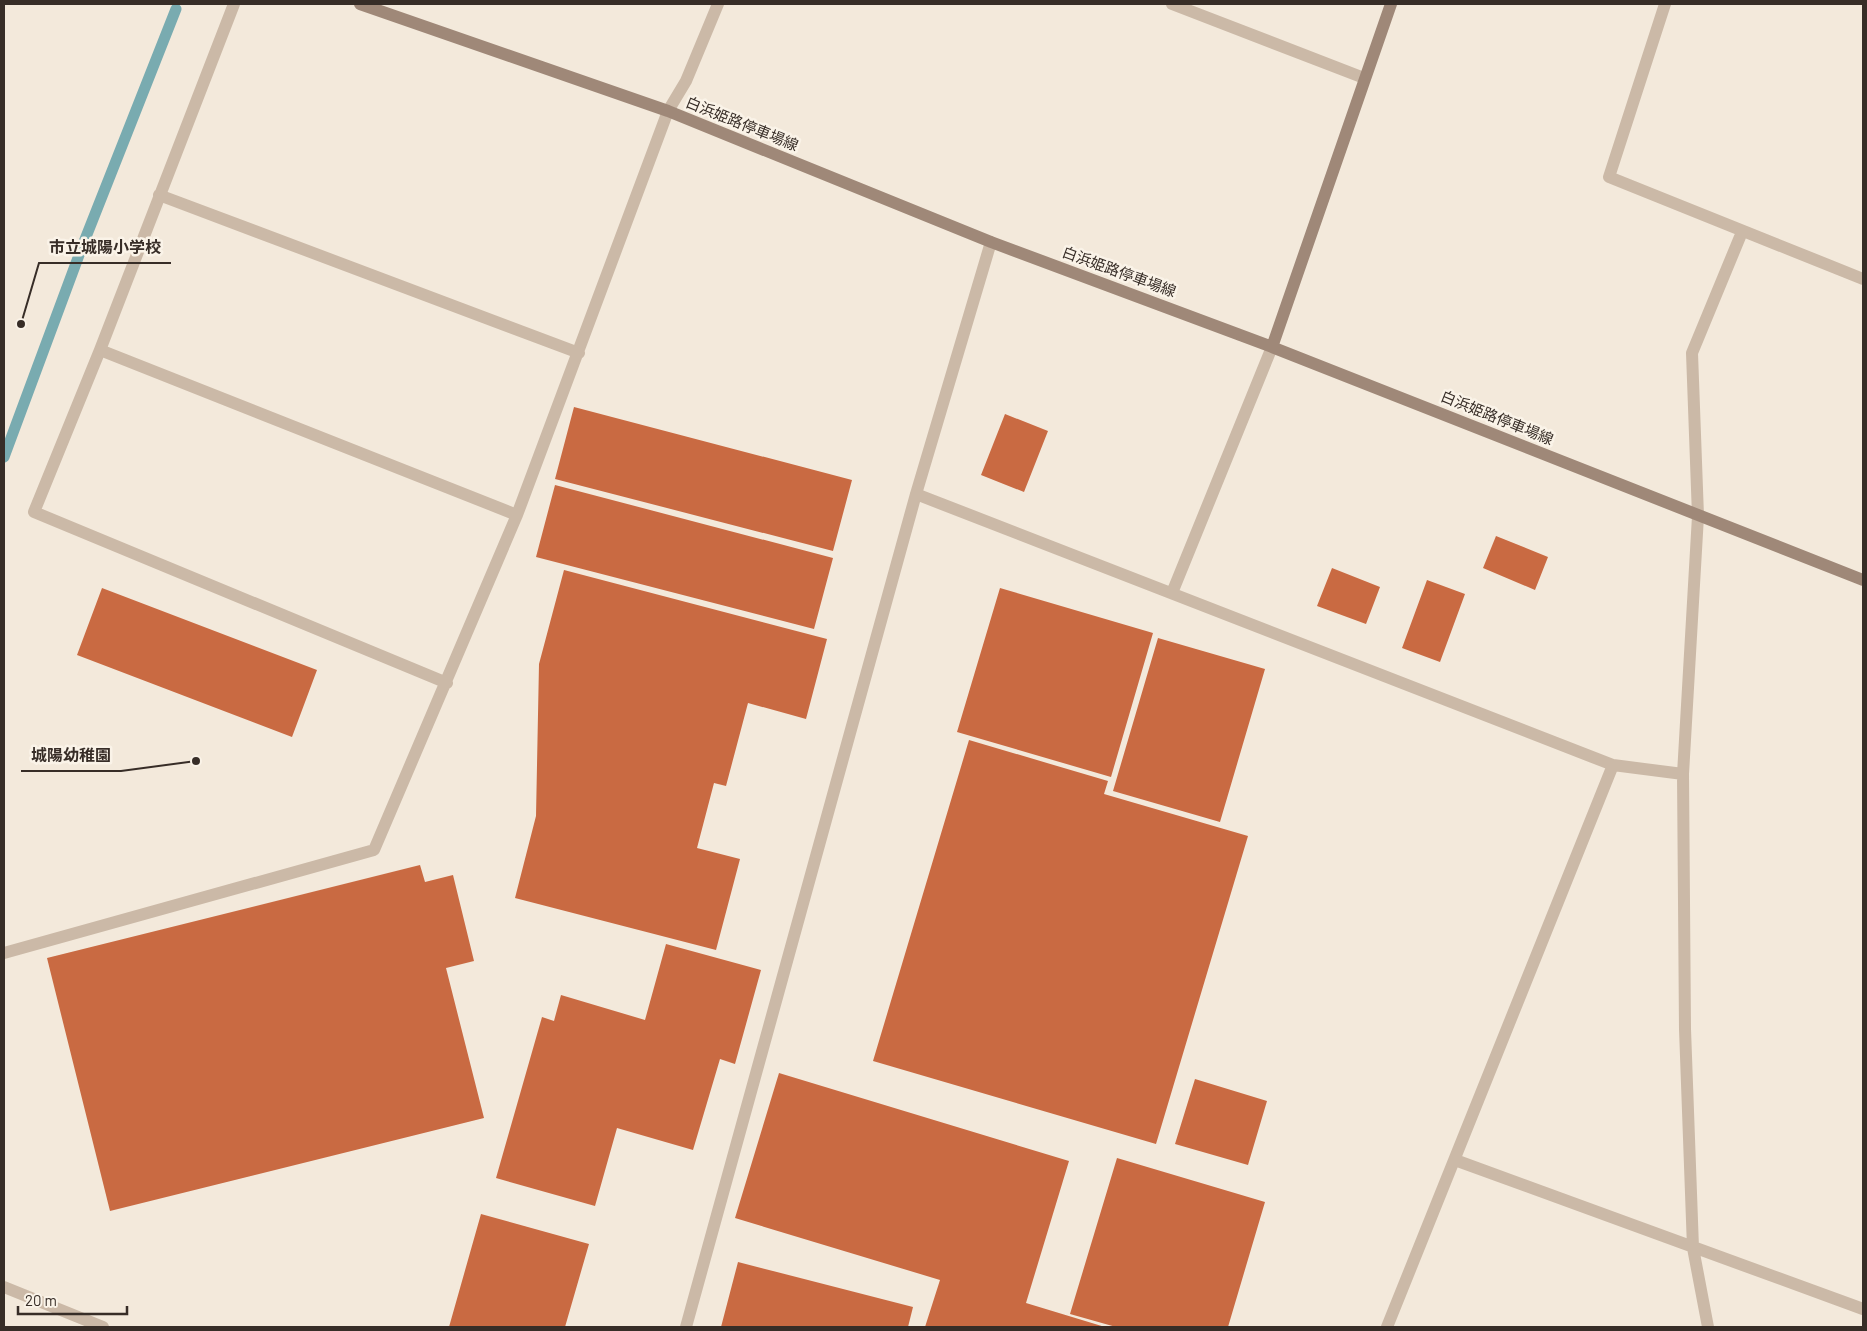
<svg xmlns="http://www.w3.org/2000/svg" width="1867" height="1331" font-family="Barlow,'Noto Sans JP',sans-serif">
  <rect width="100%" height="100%" fill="#f3e9db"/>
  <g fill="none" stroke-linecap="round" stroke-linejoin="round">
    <path stroke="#79abb0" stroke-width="11" d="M4 457 82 247 176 9"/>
  </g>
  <path fill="#c96a42" d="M574 407 852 480 833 551 555 479Z
    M1005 414 1048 431 1024 492 981 475Z
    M555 485 833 558 814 629 536 557Z
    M1496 536 1548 557 1535 590 1483 568Z
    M1332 568 1380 587 1366 624 1317 606Z
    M564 570 827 639 806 719 748 703 726 786 714 783 697 848 740 859 716 950 515 898 536 816 539 664Z
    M1427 580 1465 594 1440 662 1402 648Z
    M102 588 317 670 292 737 77 655Z
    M1000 588 1153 633 1111 777 957 732Z
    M1158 638 1265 669 1220 822 1113 791Z
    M969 740 1108 781 1104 794 1248 836 1156 1144 873 1061Z
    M420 865 425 882 453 875 474 961 446 968 484 1118 110 1211 47 958Z
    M666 944 761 970 735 1064 720 1059 693 1150 617 1128 595 1206 496 1178 542 1017 554 1021 561 995 645 1020Z
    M779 1073 1069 1161 1026 1303 1105 1327H925L940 1280 735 1218Z
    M1195 1079 1267 1101 1248 1165 1175 1144Z
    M1117 1158 1265 1202 1228 1327H1116L1070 1314Z
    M481 1214 589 1244 565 1327H449Z
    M738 1262 913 1307 908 1327H721Z"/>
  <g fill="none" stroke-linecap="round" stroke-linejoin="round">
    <path stroke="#cbb9a7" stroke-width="12" d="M234 4 100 350 34 512 447 683
      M1172 4 1364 78
      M1665 4 1609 177 1863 279
      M159 195 579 353
      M100 350 517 515
      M916 494 1613 765 1683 774
      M1172 593 1272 347
      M4 953 374 850 517 515 668 111 686 81 718 4
      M1455 1160 1863 1309
      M4 1287 103 1327
      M686 1327 916 494 991 242
      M1387 1327 1613 765
      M1708 1327 1693 1248 1685 1029 1683 774 1698 516 1692 353 1742 232"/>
    <path stroke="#9f8878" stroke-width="12" d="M360 4 668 111 991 242 1272 347 1863 580
      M1272 347 1391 4"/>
  </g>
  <g text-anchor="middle" stroke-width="5" stroke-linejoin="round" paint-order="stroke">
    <g font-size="15" fill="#372d27" stroke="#faf3e8">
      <text transform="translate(742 124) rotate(22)" y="5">白浜姫路停車場線</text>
      <text transform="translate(1119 272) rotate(20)" y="5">白浜姫路停車場線</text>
      <text transform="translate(1497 418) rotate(22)" y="5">白浜姫路停車場線</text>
    </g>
  </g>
  <path fill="none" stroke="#372d27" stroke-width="2" d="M21 324L39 263H171M196 761L121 771H21"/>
  <g fill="#372d27" stroke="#faf3e8" stroke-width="2">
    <circle cx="21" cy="324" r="5"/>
    <circle cx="196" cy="761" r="5"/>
  </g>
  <g font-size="16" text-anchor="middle" font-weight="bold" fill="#372d27" stroke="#faf3e8" stroke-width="5" stroke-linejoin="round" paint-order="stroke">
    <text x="105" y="253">市立城陽小学校</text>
    <text x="71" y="761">城陽幼稚園</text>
  </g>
  <rect width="1867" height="1331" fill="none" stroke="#372d27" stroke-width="10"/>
  <path d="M18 1306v8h109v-8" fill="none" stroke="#372d27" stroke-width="2.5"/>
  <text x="25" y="1306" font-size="15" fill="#372d27" stroke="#faf3e8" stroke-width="4" paint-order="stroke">20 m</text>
</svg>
